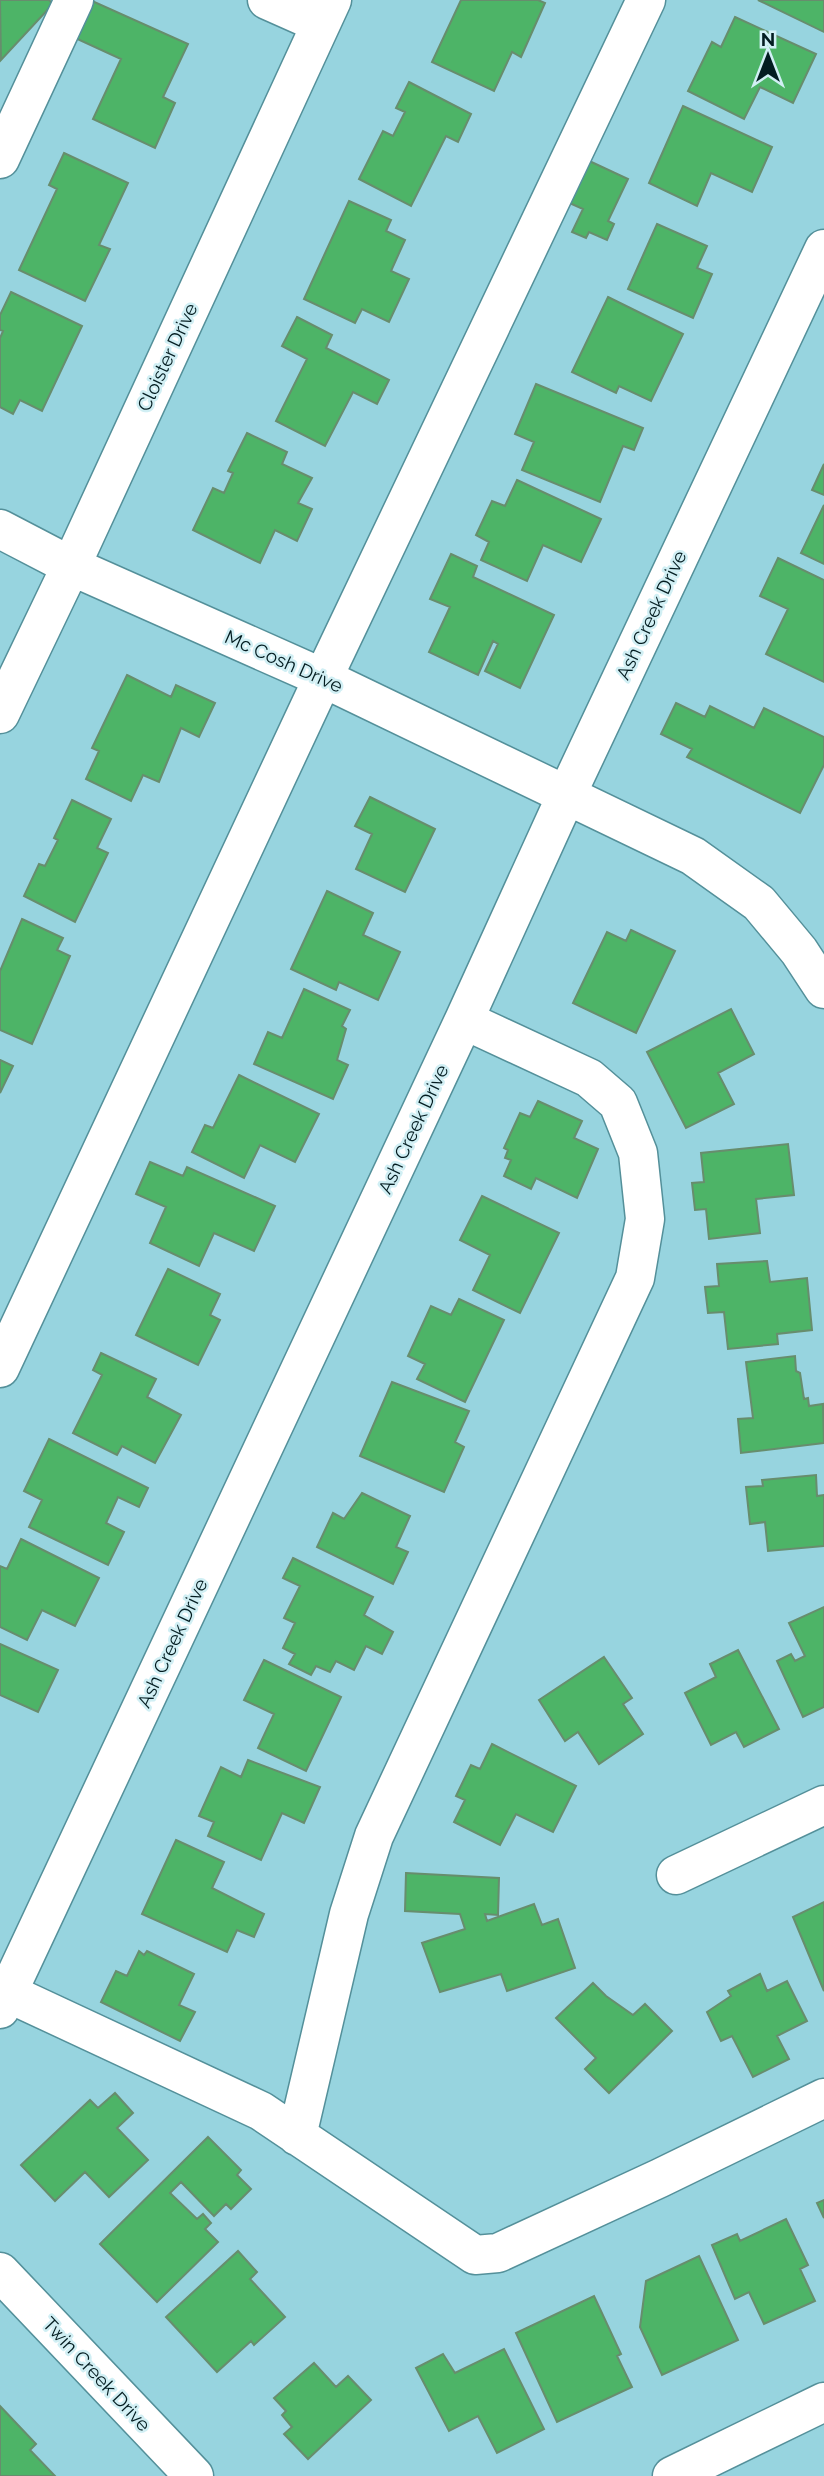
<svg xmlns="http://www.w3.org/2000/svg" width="824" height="2476" font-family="Raleway,sans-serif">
  <rect width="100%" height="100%" fill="#97d4df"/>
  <path fill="#4db467" stroke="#678d6d" stroke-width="2" d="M0 0H49L53 4 1 60Z
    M90 0 188 44 163 97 175 103 155 148 93 119 121 59 73 37Z
    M461 0H538L545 3 521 57 512 52 494 91 432 62Z
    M758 0H824V32Z
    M735 17 816 54 793 103 760 87 744 119 688 91 712 42 721 47Z
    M409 82 471 114 458 142 446 136 411 206 359 179 383 131 393 136 405 112 396 108Z
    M683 106 772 147 752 192 711 173 697 206 649 183Z
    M64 153 128 183 99 245 110 249 85 301 19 270 57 189 49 185Z
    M585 159 628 179 608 221 614 224 607 240 589 232 586 238 572 232 583 209 565 201Z
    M349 201 391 220 386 231 405 240 391 271 409 279 389 322 362 309 355 323 304 299Z
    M657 224 707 246 697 268 712 274 693 318 628 289Z
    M11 292 82 326 42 411 20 400 13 414 0 407V338L3 331 0 330V315Z
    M608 297 683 334 651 401 619 386 616 393 572 372Z
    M297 317 332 335 326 348 389 380 377 404 353 392 325 446 276 421 307 359 282 346Z
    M536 384 643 428 634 450 623 446 600 502 522 470 534 442 515 434Z
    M247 433 287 452 282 464 312 478 298 503 312 509 297 541 275 530 260 563 193 530 213 488 224 493 233 473 228 471Z
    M824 464V495L812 490Z
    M517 480 601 519 581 562 543 545 527 581 481 560 489 542 476 535 492 501 505 506Z
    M824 505V564L801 553Z
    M451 554 477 566 473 577 554 615 520 688 485 671 498 644 493 641 478 675 429 652 450 607 430 599Z
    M778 558 824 580V682L766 654 788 609 760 596Z
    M127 675 171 697 176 685 215 703 199 737 181 728 159 782 143 775 131 801 86 779 99 751 92 748Z
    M676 703 705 717 710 706 754 728 764 708 824 737V765L800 813 687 757 692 749 661 734Z
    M370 797 435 829 405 892 356 869 372 834 355 826Z
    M72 800 111 819 97 848 108 853 75 922 24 896 39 864 45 866 58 840 54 838Z
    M327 891 373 913 363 935 400 952 378 1000 339 982 336 990 291 969Z
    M22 919 63 938 57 950 70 956 32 1044 0 1030V971Z
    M631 930 675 951 636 1033 573 1003 607 932 626 941Z
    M304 989 350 1010 342 1026 346 1029 337 1060 348 1065 333 1099 254 1064 268 1032 282 1038Z
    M731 1009 754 1054 718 1073 734 1104 686 1128 647 1052Z
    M0 1060 13 1066 0 1093Z
    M239 1075 319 1114 295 1162 260 1145 244 1178 192 1152 205 1125 213 1128Z
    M538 1101 582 1121 574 1138 598 1149 577 1198 536 1178 531 1189 504 1176 511 1160 505 1158 508 1150 504 1148 520 1113 530 1117Z
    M788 1144 794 1195 756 1199 760 1233 709 1239 706 1209 695 1210 692 1183 704 1182 701 1153Z
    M150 1162 183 1176 187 1167 275 1206 254 1251 214 1233 199 1266 150 1243 166 1207 136 1194Z
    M482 1196 559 1233 520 1313 473 1290 490 1255 460 1240Z
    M767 1261 770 1282 807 1278 812 1330 777 1334 778 1344 728 1349 724 1312 708 1313 705 1287 719 1286 717 1264Z
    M168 1269 220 1294 210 1315 220 1320 198 1365 136 1335Z
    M459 1299 504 1320 465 1402 417 1379 425 1364 408 1356 431 1306 451 1315Z
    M101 1353 156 1379 147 1397 181 1415 155 1463 122 1446 117 1455 73 1433 102 1375 93 1370Z
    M795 1356 796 1371 800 1373 804 1399 808 1398 809 1406 823 1404 824 1443 741 1453 738 1419 753 1418 746 1362Z
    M392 1382 469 1411 455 1442 464 1447 444 1492 360 1456Z
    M49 1439 148 1488 139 1507 118 1497 106 1523 124 1532 108 1565 29 1527 42 1500 24 1491Z
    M816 1475 817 1496 824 1495V1546L768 1551 765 1522 750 1524 746 1487 763 1486 762 1480Z
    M362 1493 410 1516 396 1547 408 1552 393 1584 317 1547 333 1513 344 1519Z
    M21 1539 99 1578 75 1626 42 1610 27 1640 0 1627V1566L7 1569Z
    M293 1558 373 1597 364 1615 393 1632 382 1654 366 1646 354 1670 336 1661 330 1672 316 1666 311 1675 289 1664 295 1654 283 1648 295 1623 284 1618 300 1586 283 1578Z
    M824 1607V1707L803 1717 777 1661 791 1654 795 1661 805 1656 789 1623Z
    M0 1644 58 1670 38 1712 0 1695Z
    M738 1650 779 1729 744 1747 736 1732 711 1745 685 1693 716 1677 710 1664Z
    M604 1657 632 1698 623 1704 643 1734 599 1764 578 1732 565 1741 539 1700Z
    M264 1660 341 1697 306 1771 258 1748 274 1714 244 1700Z
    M492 1744 576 1786 553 1832 516 1814 500 1845 454 1822 465 1800 456 1796 471 1765 480 1769Z
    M248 1760 320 1787 304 1823 282 1813 261 1860 208 1836 214 1822 199 1816 221 1767 241 1777Z
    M176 1840 224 1862 212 1888 264 1914 254 1937 237 1930 227 1952 142 1914Z
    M406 1873 499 1878 498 1915 485 1914 487 1921 534 1904 542 1925 558 1919 575 1968 507 1991 501 1974 440 1992 422 1943 465 1929 460 1914 405 1911Z
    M824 1902V1991L793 1917Z
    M139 1951 144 1955 147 1951 194 1974 179 2005 195 2012 180 2041 101 2002 116 1971 127 1976Z
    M760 1974 767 1991 787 1981 807 2021 777 2036 789 2059 753 2077 732 2036 721 2041 707 2012 731 1996 728 1991Z
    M593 1983 606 1996 633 2015 645 2004 672 2031 609 2093 585 2069 596 2058 556 2018Z
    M115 2093 133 2113 117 2128 148 2160 109 2197 85 2172 55 2201 21 2165 90 2100 98 2108Z
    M208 2137 241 2170 237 2175 251 2189 231 2209 226 2204 214 2216 181 2182 170 2193 197 2219 203 2214 211 2223 205 2229 218 2242 157 2302 100 2244Z
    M824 2200V2218L817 2203Z
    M786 2219 808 2265 800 2269 815 2301 764 2324 749 2292 735 2299 712 2245 737 2234 740 2241Z
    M238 2251 257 2272 250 2279 285 2317 254 2345 251 2341 217 2372 166 2317Z
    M699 2256 738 2340 662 2375 640 2327 646 2281Z
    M594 2296 621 2354 617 2356 632 2387 557 2422 516 2333Z
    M504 2349 544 2429 497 2453 478 2416 449 2431 416 2368 443 2354 455 2373Z
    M314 2363 336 2387 348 2376 371 2400 308 2459 284 2434 292 2427 282 2415 286 2411 274 2398Z
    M0 2406 36 2444 30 2450 55 2476H0Z"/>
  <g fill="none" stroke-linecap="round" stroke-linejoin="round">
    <g stroke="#54909a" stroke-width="41">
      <path id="minor" d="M267 0 321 24
        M0 159 74 0
        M0 529 71 566 323 678 693 856 759 903 799 951 824 989
        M0 714 71 566 332 0
        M0 1368 323 678 646 0
        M676 1875 824 1805
        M8 1993 261 2111 475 2255 498 2253 660 2178 824 2098
        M0 2009 464 1020 566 796 824 249
        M297 2136 349 1914 374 1836 635 1278 645 1219 638 1153 618 1103 589 1078 464 1020
        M0 2272 194 2476
        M672 2476 824 2402"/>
    </g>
    <use href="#minor" stroke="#fff" stroke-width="38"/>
  </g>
  <g text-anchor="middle" stroke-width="5" stroke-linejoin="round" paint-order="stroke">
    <g font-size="19" fill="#031c20" stroke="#d1eff4">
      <text transform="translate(167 357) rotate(-65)" y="7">Cloister Drive</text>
      <text transform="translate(651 615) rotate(-65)" y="7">Ash Creek Drive</text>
      <text transform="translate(284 661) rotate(24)" y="7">Mc Cosh Drive</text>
      <text transform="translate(413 1129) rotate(-65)" y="7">Ash Creek Drive</text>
      <text transform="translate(172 1643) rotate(-65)" y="7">Ash Creek Drive</text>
      <text transform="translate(97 2374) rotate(47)" y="7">Twin Creek Drive</text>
    </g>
  </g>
  <g transform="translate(768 56)" stroke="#d1eff4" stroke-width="5" paint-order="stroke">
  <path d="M0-5L12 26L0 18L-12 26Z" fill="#031c20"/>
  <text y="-10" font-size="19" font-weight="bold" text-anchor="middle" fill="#031c20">N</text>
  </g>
</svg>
